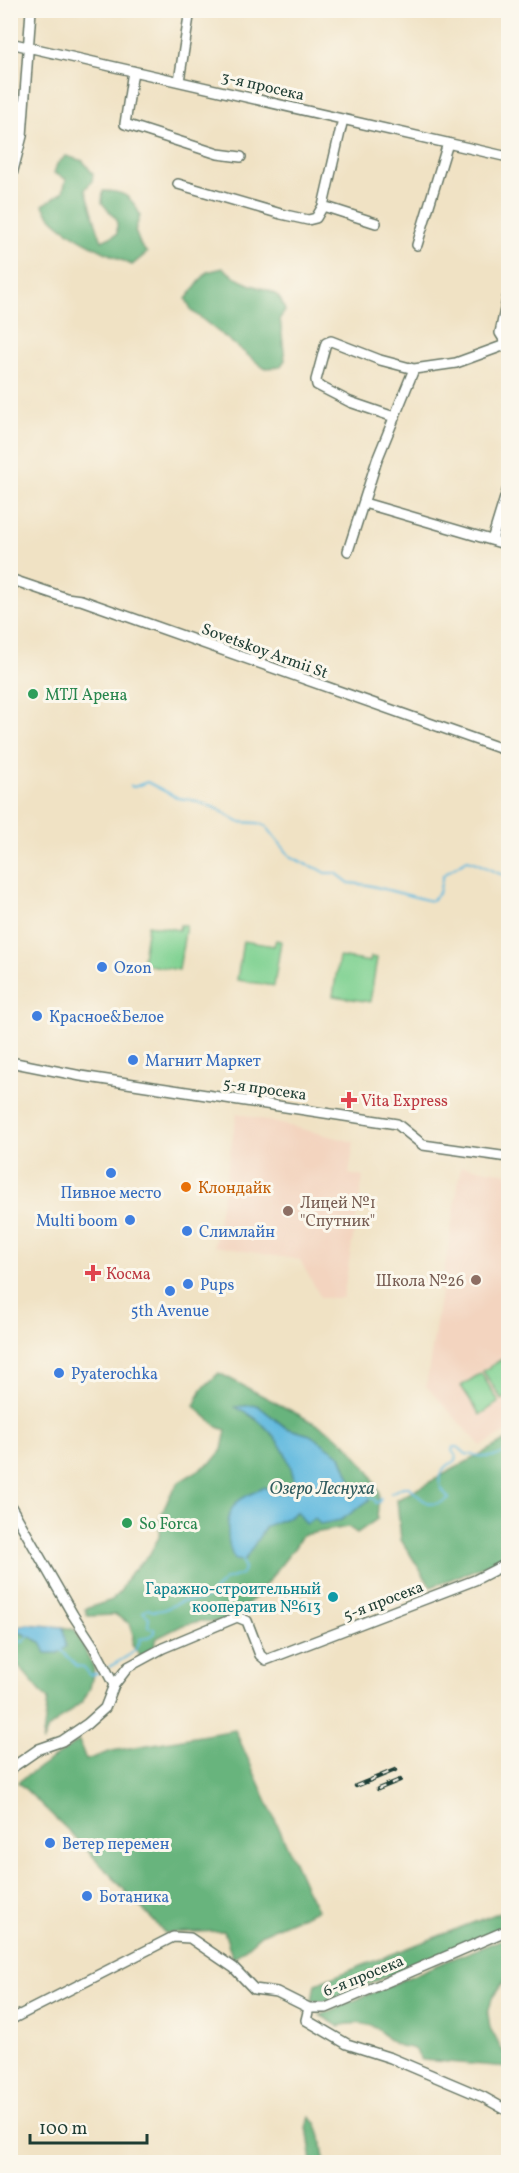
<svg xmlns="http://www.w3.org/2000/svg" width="519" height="2173" font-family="Vollkorn,serif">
  <rect width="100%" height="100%" fill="#fbf7ec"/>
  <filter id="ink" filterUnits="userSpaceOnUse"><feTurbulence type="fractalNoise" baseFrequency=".0167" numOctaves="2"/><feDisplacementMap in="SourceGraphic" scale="12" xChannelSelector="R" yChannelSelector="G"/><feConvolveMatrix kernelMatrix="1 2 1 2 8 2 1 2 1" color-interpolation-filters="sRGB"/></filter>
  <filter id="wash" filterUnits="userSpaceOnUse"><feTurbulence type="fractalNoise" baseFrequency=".008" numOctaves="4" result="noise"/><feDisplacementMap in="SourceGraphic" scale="24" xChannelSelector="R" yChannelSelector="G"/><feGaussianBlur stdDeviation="1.35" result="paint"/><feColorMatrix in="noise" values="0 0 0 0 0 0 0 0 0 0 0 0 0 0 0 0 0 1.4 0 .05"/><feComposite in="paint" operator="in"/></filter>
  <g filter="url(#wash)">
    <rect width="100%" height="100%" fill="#f0e2c4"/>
    <path fill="#f3d4bf" d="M237 1113 354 1142 349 1174 363 1177 343 1298H321L300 1260 214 1246Z
      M461 1166 508 1173V1431L481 1446 426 1386Z"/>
    <path fill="#81d293" stroke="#508864" stroke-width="1.5" d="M148 925 179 930 180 925H186L179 970 142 964Z
      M276 940 281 941 274 986 237 980 243 941 274 946Z
      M339 957 370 962 371 957 377 958 370 1002 333 996Z
      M502 1359 508 1368V1396L502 1400 483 1371Z
      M481 1373 499 1402 480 1415 461 1386Z"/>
    <path fill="#68b47d" stroke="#447858" stroke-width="1.5" fill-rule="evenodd" d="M66 156 83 161 93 174 92 182 85 189C92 206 95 224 102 241L117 234V220L102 203 103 191C123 191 132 196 140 215L135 231 141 246 147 253 132 265C109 254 52 230 43 205L63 192 66 179 54 173 57 164Z
      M223 268C230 273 236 279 244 282 262 291 279 286 285 311L280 318 285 360 280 367 264 368 192 311 186 299 207 272Z
      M219 1373 324 1428 348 1445 370 1473 379 1492 377 1519 357 1533 348 1527 302 1535 295 1547 255 1598 222 1622 200 1621 183 1625 157 1638 153 1650 141 1657 132 1645 133 1635 130 1624 116 1615 88 1616 85 1609 112 1600 121 1590 129 1575 149 1555 159 1537 160 1518 170 1495 179 1482 212 1462 222 1450 226 1430 218 1427 194 1406 202 1389ZM257 1405 287 1428 310 1435 341 1456 354 1489 369 1494V1500L341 1520 316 1518 298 1511 287 1518 266 1526 273 1493 286 1492 294 1479C286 1444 267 1423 236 1407Z
      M508 1439V1553L494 1562 431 1587 401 1540 397 1500Z
      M63 1627 75 1630 94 1669 90 1688 83 1701 48 1729 42 1743 48 1700 11 1657 10 1628 41 1642 46 1653H58L65 1647Z
      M235 1730 304 1884 317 1910 263 1933 233 1959 224 1931 165 1933 72 1834 18 1782 79 1741 86 1760 112 1751Z
      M508 1909V1925L326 2002 312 2001 315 1984Z
      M508 1937V1976L492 1998 488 2014 490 2028 508 2060V2067L422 2060C411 2041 409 2051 395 2044 389 2041 384 2035 380 2031 367 2021 352 2023 338 2026L320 2015 447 1961Z
      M310 2117C325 2130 320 2146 325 2162H312L307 2126Z"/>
    <path fill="#62badf" stroke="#407c8a" stroke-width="1.5" d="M257 1405 286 1428 310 1435 341 1456 354 1489 369 1494V1500L341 1520 320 1524 315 1518 306 1524 297 1511 287 1518 266 1526 244 1561 235 1560C227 1548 224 1516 235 1504 241 1497 256 1492 264 1487L273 1493 286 1492 294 1479C287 1446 265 1419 235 1407Z
      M27 1624 63 1627 66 1647 58 1653H46L41 1642 14 1629Z"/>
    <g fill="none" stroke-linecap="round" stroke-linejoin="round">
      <path stroke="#62badf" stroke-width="2" d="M131 786 134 787 147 782 178 798 192 800 218 809 238 822 258 823 266 826 290 856 307 865 319 869 326 873H336L349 883 368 885 431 901 439 893 443 875 467 860C482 863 494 874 508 876
        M391 1493 403 1487H409C422 1500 431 1511 449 1498 442 1491 435 1480 443 1470 445 1466 452 1464 455 1460L456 1456 452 1451 453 1447H458L466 1454 486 1457 497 1456 508 1449
        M367 1496 374 1499 376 1503 379 1502 381 1498
        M10 1639 23 1642 29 1636
        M60 1649 77 1666 84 1667 90 1675 98 1673
        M109 1667C120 1660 139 1653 140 1639L147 1638 154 1633V1629L148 1627 149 1617 143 1612 148 1609 153 1611 163 1610 182 1601 201 1600 208 1597 225 1580 242 1574 244 1569 242 1558"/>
    </g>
  </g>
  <g filter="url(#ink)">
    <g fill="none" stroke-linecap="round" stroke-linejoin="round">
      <g stroke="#687766" stroke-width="12">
        <path id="minor" d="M10 43 508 157
          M133 71 125 124 218 154 241 157
          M179 81 190 10
          M10 182 22 136 31 10
          M178 184 281 214 308 220 316 218 323 206 343 119
          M323 206 376 223
          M417 245 448 143
          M508 295 500 333 508 346
          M394 417 350 402 317 385 316 380 326 343 331 341 380 360 414 369 456 363 508 344
          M364 503 508 545
          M492 540 508 488
          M348 551 377 460 414 369
          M10 579 66 598 81 600 508 751
          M10 1062 81 1076 397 1124 423 1145 508 1157
          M10 1505 73 1615 94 1647 114 1685
          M10 1769 39 1749 62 1741 87 1724 105 1708 114 1685 128 1667 163 1648 237 1617 247 1621 260 1655 266 1660 475 1580 508 1563
          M309 2008 306 2020 347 2044 391 2058 483 2097 508 2111
          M10 2020 173 1937 190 1938 234 1968 254 1989 277 1992 309 2008H326L508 1930"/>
      </g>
      <use href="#minor" stroke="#fff" stroke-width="9"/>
      <g stroke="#1f3d34" stroke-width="4.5">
        <path id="rail" d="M356 1786 395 1770
          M378 1789 400 1780"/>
      </g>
      <use href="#rail" stroke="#fbf7ec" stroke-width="2" stroke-dasharray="7" stroke-linecap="butt"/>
    </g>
  </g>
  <g fill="#2e9e5b" stroke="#fbf7ec" stroke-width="2">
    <circle cx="33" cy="694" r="6"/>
    <circle cx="127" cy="1523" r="6"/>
  </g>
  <g fill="#3f7fe0" stroke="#fbf7ec" stroke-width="2">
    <circle cx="102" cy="967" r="6"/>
    <circle cx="37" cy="1016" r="6"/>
    <circle cx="133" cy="1060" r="6"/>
    <circle cx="111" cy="1173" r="6"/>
    <circle cx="130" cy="1220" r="6"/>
    <circle cx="187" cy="1231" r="6"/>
    <circle cx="188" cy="1284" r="6"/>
    <circle cx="170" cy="1291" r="6"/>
    <circle cx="59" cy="1373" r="6"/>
    <circle cx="50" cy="1843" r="6"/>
    <circle cx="87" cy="1896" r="6"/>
  </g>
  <g fill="#e0444e" stroke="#fbf7ec" stroke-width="2">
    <path d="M346 1091h6v6h6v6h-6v6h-6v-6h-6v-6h6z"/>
    <path d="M90 1264h6v6h6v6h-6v6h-6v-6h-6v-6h6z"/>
  </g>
  <circle fill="#e8710a" stroke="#fbf7ec" stroke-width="2" cx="186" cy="1187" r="6"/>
  <g fill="#8d6e63" stroke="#fbf7ec" stroke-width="2">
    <circle cx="288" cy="1211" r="6"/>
    <circle cx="476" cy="1280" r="6"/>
  </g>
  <circle fill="#0f9aa8" stroke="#fbf7ec" stroke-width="2" cx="333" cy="1597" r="6"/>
  <g text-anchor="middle" stroke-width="6" stroke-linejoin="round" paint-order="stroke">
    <g font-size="16" fill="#1f3d34" stroke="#fbf7ec">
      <text transform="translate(263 85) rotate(13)" y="6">3-я просека</text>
      <text transform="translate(265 650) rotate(20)" y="6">Sovetskoy Armii St</text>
      <text transform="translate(265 1088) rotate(8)" y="6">5-я просека</text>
      <text transform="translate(383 1600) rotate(-21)" y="6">5-я просека</text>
      <text transform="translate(363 1975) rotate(-22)" y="6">6-я просека</text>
    </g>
    <g font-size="16" fill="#27864d" stroke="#fbf7ec" text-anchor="start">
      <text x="45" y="700">МТЛ Арена</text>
      <text x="139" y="1529">So Forca</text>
    </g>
    <g font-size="16" fill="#366cbe" stroke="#fbf7ec" text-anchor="start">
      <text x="114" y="973">Ozon</text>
      <text x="49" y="1022">Красное&amp;Белое</text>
      <text x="145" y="1066">Магнит Маркет</text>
      <text x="111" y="1198" text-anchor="middle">Пивное место</text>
      <text x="118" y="1226" text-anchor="end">Multi boom</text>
      <text x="199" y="1237">Слимлайн</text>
      <text x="200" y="1290">Pups</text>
      <text x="170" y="1316" text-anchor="middle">5th Avenue</text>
      <text x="71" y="1379">Pyaterochka</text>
      <text x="62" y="1849">Ветер перемен</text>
      <text x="99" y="1902">Ботаника</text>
    </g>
    <g font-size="16" fill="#be3a42" stroke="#fbf7ec" text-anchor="start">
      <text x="361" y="1106">Vita Express</text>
      <text x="106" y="1279">Косма</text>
    </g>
    <g font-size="16" fill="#c56008" stroke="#fbf7ec" text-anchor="start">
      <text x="198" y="1193">Клондайк</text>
    </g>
    <g font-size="16" fill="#785e54" stroke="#fbf7ec" text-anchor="start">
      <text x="300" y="1208">Лицей №1<tspan x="300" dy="18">"Спутник"</tspan></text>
      <text x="464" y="1286" text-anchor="end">Школа №26</text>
    </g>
    <g font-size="16" fill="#0d838f" stroke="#fbf7ec" text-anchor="end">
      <text x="321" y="1594">Гаражно-строительный<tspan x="321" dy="18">кооператив №613</tspan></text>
    </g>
    <g font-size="18" font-style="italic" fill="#305c5f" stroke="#fbf7ec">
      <text x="322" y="1494">Озеро Леснуха</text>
    </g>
  </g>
  <rect width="519" height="2173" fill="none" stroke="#fbf7ec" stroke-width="36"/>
  <path d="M30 2134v9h117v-9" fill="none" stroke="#1f3d34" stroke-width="3"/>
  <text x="39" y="2134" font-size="18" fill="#1f3d34" stroke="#fbf7ec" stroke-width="4.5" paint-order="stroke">100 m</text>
</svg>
